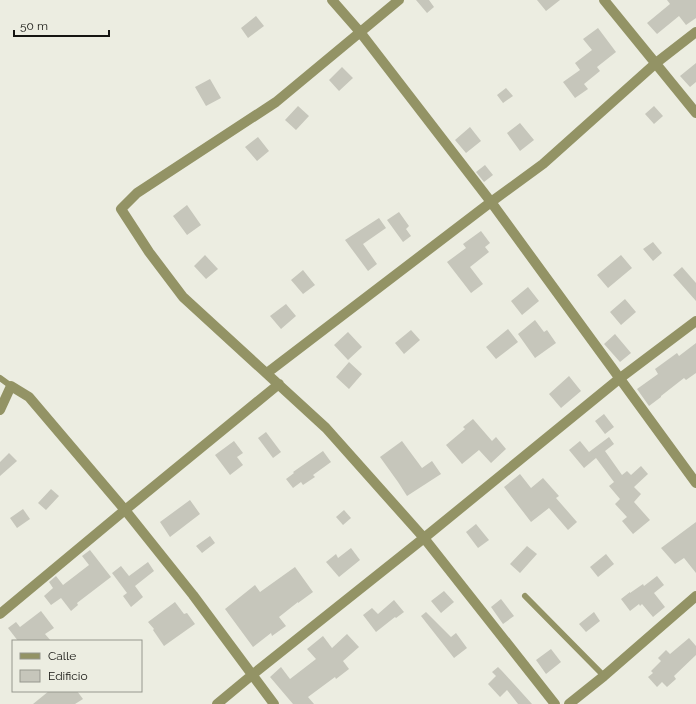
<svg xmlns="http://www.w3.org/2000/svg" width="696" height="704" font-family="Raleway,sans-serif">
  <rect width="100%" height="100%" fill="#ecede1"/>
  <path fill="#c6c6bb" d="M416 0H429L434 7 427 13Z
    M537 0H560L546 11Z
    M667 0H696V18L686 25 679 16 657 34 647 23 670 4Z
    M256 16 264 26 248 38 241 28Z
    M598 28 616 52 597 67 600 71 584 84 588 89 575 98 563 82 580 70 575 63 592 50 583 39Z
    M696 63V82L690 87 680 76Z
    M342 67 353 78 339 91 329 80Z
    M210 79 221 98 206 106 195 87Z
    M506 88 513 96 503 103 497 95Z
    M298 106 309 116 296 130 285 120Z
    M654 106 663 116 654 124 645 114Z
    M520 123 534 140 520 151 507 133Z
    M470 127 481 141 466 153 455 140Z
    M258 137 269 151 257 161 245 147Z
    M485 165 493 175 484 182 476 172Z
    M187 205 201 225 187 235 173 216Z
    M399 212 409 226 406 229 411 236 403 242 387 220Z
    M379 218 386 228 363 244 377 264 368 271 345 240Z
    M481 231 490 243 485 247 489 252 470 267 483 284 471 293 447 262 466 248 463 244Z
    M653 242 662 253 653 261 643 249Z
    M205 255 218 269 206 279 194 266Z
    M621 255 632 268 608 288 597 275Z
    M682 267 696 283V301L673 275Z
    M303 270 315 285 303 294 291 280Z
    M528 287 539 301 522 315 511 301Z
    M625 299 636 312 621 325 610 312Z
    M286 304 296 316 281 329 270 316Z
    M535 320 544 332 547 330 556 343 535 358 518 334Z
    M508 329 518 342 496 359 486 347Z
    M411 330 420 340 404 354 395 343Z
    M348 332 362 347 348 360 334 345Z
    M615 334 631 353 620 362 604 344Z
    M696 343V373L686 380 684 378 661 396V397L649 406 637 389 658 374 655 369 677 353 679 356Z
    M349 362 362 374 349 389 336 377Z
    M569 376 581 391 561 408 549 394Z
    M604 414 614 427 605 434 595 421Z
    M473 419 492 441 496 437 506 449 491 463 479 450 462 464 446 445 465 429 463 427Z
    M266 432 281 452 273 458 258 438Z
    M609 437 614 444 605 451 622 475 627 471 631 475 641 466 648 474 634 487 641 494 634 502 650 520 633 534 622 521 627 517 615 504 620 499 609 486 614 482 596 458 584 468 569 450 580 441 589 452Z
    M234 441 243 453 237 457 243 465 230 475 215 455Z
    M402 441 422 468 432 461 441 474 407 496 398 482 380 457Z
    M323 451 331 462 313 475 315 477 303 485 301 482 293 488 286 479 294 473 293 472Z
    M9 453 17 461 0 476V462Z
    M520 474 531 488 543 478 559 496 556 498 577 522 568 530 549 508 531 522 504 487Z
    M51 489 59 496 46 510 38 503Z
    M190 500 200 514 170 537 160 522Z
    M23 509 30 519 17 528 10 518Z
    M344 510 351 518 343 525 336 517Z
    M696 522V573L684 558 675 564 661 548Z
    M476 524 489 540 478 548 466 532Z
    M210 536 215 543 202 553 196 546Z
    M527 546 537 554 520 573 510 564Z
    M351 548 360 560 339 577 326 562 336 554 338 558Z
    M90 550 111 577 77 603 78 605 71 611 61 598 51 605 44 596 53 588 49 582 56 576 63 585 89 565 82 556Z
    M606 554 614 564 598 577 590 567Z
    M148 562 154 571 135 586 143 597 131 607 123 596 127 593 112 573 121 566 129 576Z
    M295 567 313 592 298 603V602L279 617 286 626 272 636 271 633 253 647 225 609 255 585 260 592Z
    M657 576 664 585 654 593 665 607 653 617 642 604 640 606 639 604 630 611 621 599 630 592V593L643 584 644 586Z
    M444 591 454 602 441 613 431 601Z
    M501 599 514 616 503 624 491 607Z
    M394 600 404 612 396 618 395 617 376 632 363 615 372 608 378 614Z
    M175 602 184 614 187 613 195 624 164 646 153 630 154 629 148 622Z
    M41 611 54 628 45 634 51 641H18L8 628 16 622 20 627Z
    M426 612 451 637 456 633 467 648 454 658 421 616Z
    M594 612 600 621 586 632 579 624Z
    M347 634 359 647 343 661 349 669 336 679 335 677 308 697 314 704H293L270 677 281 667 290 679 316 659 307 649 323 636 332 648Z
    M689 638 696 646V655L674 676 676 679 667 687 662 682 657 687 648 677 653 673 651 671 661 661 658 658 666 650 670 654Z
    M551 649 561 662 546 674 536 660Z
    M498 667 502 671 532 704H518L507 690 500 697 488 684 496 676 492 672Z
    M49 691H77L83 699 75 704H33Z"/>
  <g fill="none" stroke-linecap="round" stroke-linejoin="round">
    <path stroke="#939365" stroke-width="6" d="M0 378 11 386
      M525 596 604 676"/>
    <path stroke="#939365" stroke-width="10" d="M332 0 360 32 491 202 696 483
      M399 0 276 102 137 193 121 209 149 252 183 297 326 428 424 538 555 704
      M604 0 696 113
      M267 373 491 202 543 164 656 63 696 32
      M0 410 11 386 29 397 125 510 193 595 274 704
      M0 614 125 510 279 384
      M217 704 252 675 424 538 619 379 696 321
      M569 704 604 676 696 596"/>
  </g>
  <rect x="12" y="640" width="130" height="52" fill="#ecede1" stroke="#96978e"/>
  <rect x="20" y="653" width="20" height="6" fill="#939365" stroke="#96978e"/>
  <text x="48" y="660" font-size="12" fill="#151511">Calle</text>
  <rect x="20" y="670" width="20" height="12" fill="#c6c6bb" stroke="#96978e"/>
  <text x="48" y="680" font-size="12" fill="#151511">Edificio</text>
  <path d="M14 30v6h95v-6" fill="none" stroke="#151511" stroke-width="2"/>
  <text x="20" y="30" font-size="12" fill="#151511" stroke="#ecede1" stroke-width="3" paint-order="stroke">50 m</text>
</svg>
